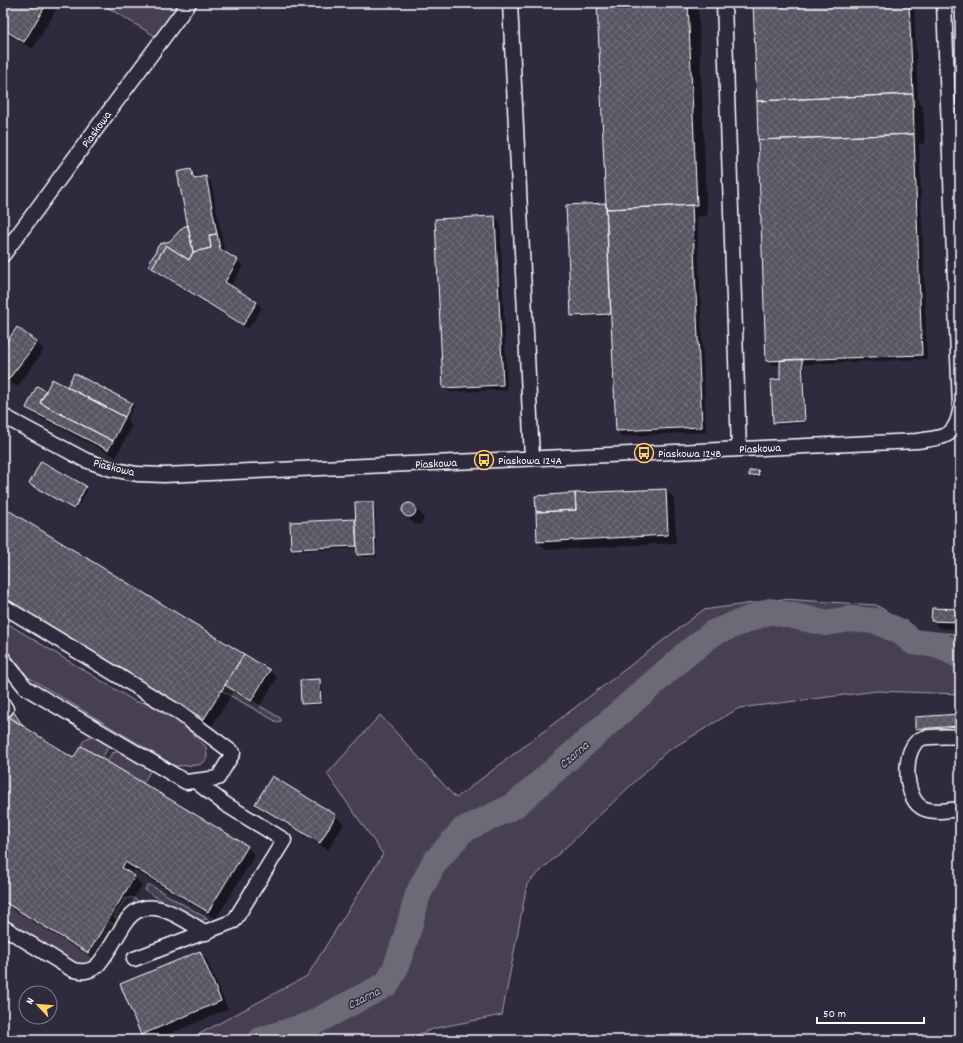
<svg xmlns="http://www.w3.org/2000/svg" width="963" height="1043" font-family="Dekko,sans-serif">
  <defs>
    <pattern id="building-cross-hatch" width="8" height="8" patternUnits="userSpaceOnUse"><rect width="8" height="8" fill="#595564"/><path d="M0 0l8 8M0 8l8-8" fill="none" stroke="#726e7b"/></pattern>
  </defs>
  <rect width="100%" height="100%" fill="#2f2a3d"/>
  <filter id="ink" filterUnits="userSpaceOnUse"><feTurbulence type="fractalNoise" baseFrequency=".025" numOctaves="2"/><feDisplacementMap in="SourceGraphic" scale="8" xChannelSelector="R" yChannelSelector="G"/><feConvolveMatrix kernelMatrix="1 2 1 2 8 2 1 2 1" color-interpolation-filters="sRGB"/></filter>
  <g filter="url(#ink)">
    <path fill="#464152" stroke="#a2a0a8" d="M100 3H179L155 36Z
      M956 3H960V66Z
      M782 599 876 605 922 632 960 634V694L877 691 739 708 666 752 527 884 502 1015 436 1028 403 1040H188L307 976 383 854 327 774 380 715 456 798 703 610Z
      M3 621 136 702 151 703 170 715 180 722 206 747 207 756 206 760 203 763 198 765 175 766 28 677 7 650 3 648Z
      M225 685 280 718 281 721 277 722 222 691Z
      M89 737C95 737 109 741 107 749 106 752 103 756 102 758L81 746 84 740Z
      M116 752H120L151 770 143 783 107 762 112 753Z
      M150 885 208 919 197 921 146 891 145 889 147 886Z
      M132 897 139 902 131 907 120 920 114 917 125 899Z
      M3 902 88 953 108 921 117 927 93 962 82 965 74 963 3 920Z"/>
    <path fill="#0007" d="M5 3H60L33 49 3 31V6Z
      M598 3H698L707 216H697L706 432 622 436 617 431 612 316 574 317 572 315 607 204Z
      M754 3H914L918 101 923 106 925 144H919L927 359 804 364 806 423 776 425 774 422 781 380V365H772L767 360Z
      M191 170 196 175 197 179 205 177 211 182 225 253 238 261 243 266 230 287 257 303 262 308 248 329 152 268 170 242 190 229Z
      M495 217 500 222 507 390 449 392 444 387Z
      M36 342 44 350 17 387 3 377V349Z
      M75 374 134 406 127 420 132 426 116 457 35 415 28 407 46 392 72 390Z
      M758 471 760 473V477L752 478 750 476Z
      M30 484 85 487 88 489 76 510Z
      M666 490 674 498 676 543 546 550 538 542Z
      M372 503 375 505 377 556 360 557 358 554V548L295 551 292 549 291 523 356 520Z
      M406 505H412L420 513 424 519 421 524 415 525 404 514 403 507Z
      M3 508 269 670 277 678 259 708 233 692 212 726 3 598Z
      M960 610V629L940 628 932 620Z
      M320 680 322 683 323 705H304L302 703Z
      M10 707 18 715 27 730 73 760 81 747 247 847 255 855 216 919 134 870 131 875 142 885 96 960 3 904V709Z
      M960 715V734L924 737 916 729Z
      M272 778 336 816 344 824 328 850 265 811 257 804Z
      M199 952 207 960 228 1009 155 1040H147L142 1035Z"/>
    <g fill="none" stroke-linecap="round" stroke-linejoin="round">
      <path stroke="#6d6a77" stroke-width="26" d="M261 1040 309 1025 387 984 395 969 406 938 418 894 434 863 463 830 514 806 684 656 713 633 770 611 826 623 850 619 876 621 901 632 913 642 940 645 960 656"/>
    </g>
    <path fill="url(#building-cross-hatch)" stroke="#fff" d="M3 3H47L24 42 3 29Z
      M597 3H688L697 205 606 209Z
      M753 3H909L913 94 757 101Z
      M913 94 914 134 758 140 757 101Z
      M914 134 922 355 766 361 758 140Z
      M191 169 194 179 206 176 217 234 209 235 211 248 193 252 177 172Z
      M606 203 611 314 571 316 566 205Z
      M692 205 702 427 616 431 606 209Z
      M495 216 503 385 443 388 435 219Z
      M188 225 193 252 189 260 166 245 152 268 149 266 150 259 155 254 157 247 160 244 170 241 183 227Z
      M217 234 220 249 238 260 225 282 257 302 243 325 152 268 166 245 189 260 193 252 211 248 209 235Z
      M17 327 37 342 8 380 3 376V347Z
      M802 359 805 421 773 423 771 380 780 379V360Z
      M74 373 132 403 125 417 67 387Z
      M52 379 125 417 113 441 40 403Z
      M37 386 46 391 40 403 113 441 108 450 26 408Z
      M41 461 86 486 74 509 29 484Z
      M758 470 759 475 749 476V471Z
      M666 489 668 535 537 542 536 512 576 510 575 493Z
      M575 493 576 510 536 512 535 496Z
      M355 502H373L375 554 357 555Z
      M402 510a7 7 0 1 1 14 0a7 7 0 1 1-14 0Z
      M3 507 244 654 204 719 3 597Z
      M355 519 357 546 291 549 290 522Z
      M932 608 960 609V622L931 621Z
      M244 654 270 670 251 701 225 685Z
      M320 679 321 703 301 704 300 680Z
      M10 706 23 726 3 713Z
      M3 713 73 758 81 746 248 846 208 912 125 862 122 868 135 876 88 953 3 901Z
      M960 714V726L915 729V717Z
      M272 776 336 815 320 843 255 804Z
      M200 951 221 1001 141 1035 120 984Z"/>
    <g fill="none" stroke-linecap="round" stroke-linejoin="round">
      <g stroke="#fff" stroke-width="17">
        <path id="minor" d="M510 3 532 458
          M724 3 739 449
          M944 3 960 407
          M3 255 189 3
          M3 416 85 460 111 469 137 474 164 475 917 441C942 437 955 439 960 411
          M3 606 178 712 233 753 218 778 186 782 26 688 3 659
          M3 704 6 709
          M960 736C950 737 932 736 923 738 901 745 904 797 921 807 931 814 949 810 960 809
          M3 927 73 970C83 972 89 972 97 966 109 952 117 935 127 920 148 891 184 920 206 933
          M134 959 234 921 284 840 225 804 195 781"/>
      </g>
      <use href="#minor" stroke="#2f2a3d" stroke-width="14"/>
      <path stroke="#fff" stroke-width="3" d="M920 1040 960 1038"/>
    </g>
  </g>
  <defs>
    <g id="bus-ring" transform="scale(1)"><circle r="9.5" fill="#2f2a3d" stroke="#ffd166" stroke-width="1.5"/><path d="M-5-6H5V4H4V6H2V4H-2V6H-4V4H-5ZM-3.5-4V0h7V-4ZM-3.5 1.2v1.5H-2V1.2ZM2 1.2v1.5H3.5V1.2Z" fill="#ffd166"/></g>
  </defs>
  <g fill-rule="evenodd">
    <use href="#bus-ring" x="644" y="453"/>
    <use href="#bus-ring" x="484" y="460"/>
  </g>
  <g text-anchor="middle" stroke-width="3" stroke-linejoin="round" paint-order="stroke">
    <g font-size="12" fill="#fff" stroke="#2f2a3d">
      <text transform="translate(96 129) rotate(-54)" y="4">Piaskowa</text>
      <text transform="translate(760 448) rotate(-3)" y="4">Piaskowa</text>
      <text transform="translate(436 463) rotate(-3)" y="4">Piaskowa</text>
      <text transform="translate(114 467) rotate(14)" y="4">Piaskowa</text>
    </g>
    <g font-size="12" fill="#fff" stroke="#2f2a3d" text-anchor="start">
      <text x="658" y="457">Piaskowa 124B</text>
      <text x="498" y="464">Piaskowa 124A</text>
    </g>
    <g font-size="13" font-style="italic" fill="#b6b4bb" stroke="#2f2a3d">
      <text transform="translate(573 754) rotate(-41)" y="5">Czarna</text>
      <text transform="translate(363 997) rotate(-27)" y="5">Czarna</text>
    </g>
  </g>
  <rect width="963" height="1043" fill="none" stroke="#2f2a3d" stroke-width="16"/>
  <rect x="8" y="8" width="947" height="1027" fill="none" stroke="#fff" stroke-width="1.5" filter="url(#ink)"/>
  <g transform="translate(38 1005) rotate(296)"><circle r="19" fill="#2f2a3d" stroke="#827f8b"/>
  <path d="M0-3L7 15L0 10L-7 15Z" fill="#ffd166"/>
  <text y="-6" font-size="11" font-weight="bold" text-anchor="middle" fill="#ffffff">N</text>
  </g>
  <path d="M817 1017v6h107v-6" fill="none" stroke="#ffffff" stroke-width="2"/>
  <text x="823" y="1017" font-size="12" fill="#ffffff" stroke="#2f2a3d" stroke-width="3" paint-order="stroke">50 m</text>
</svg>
